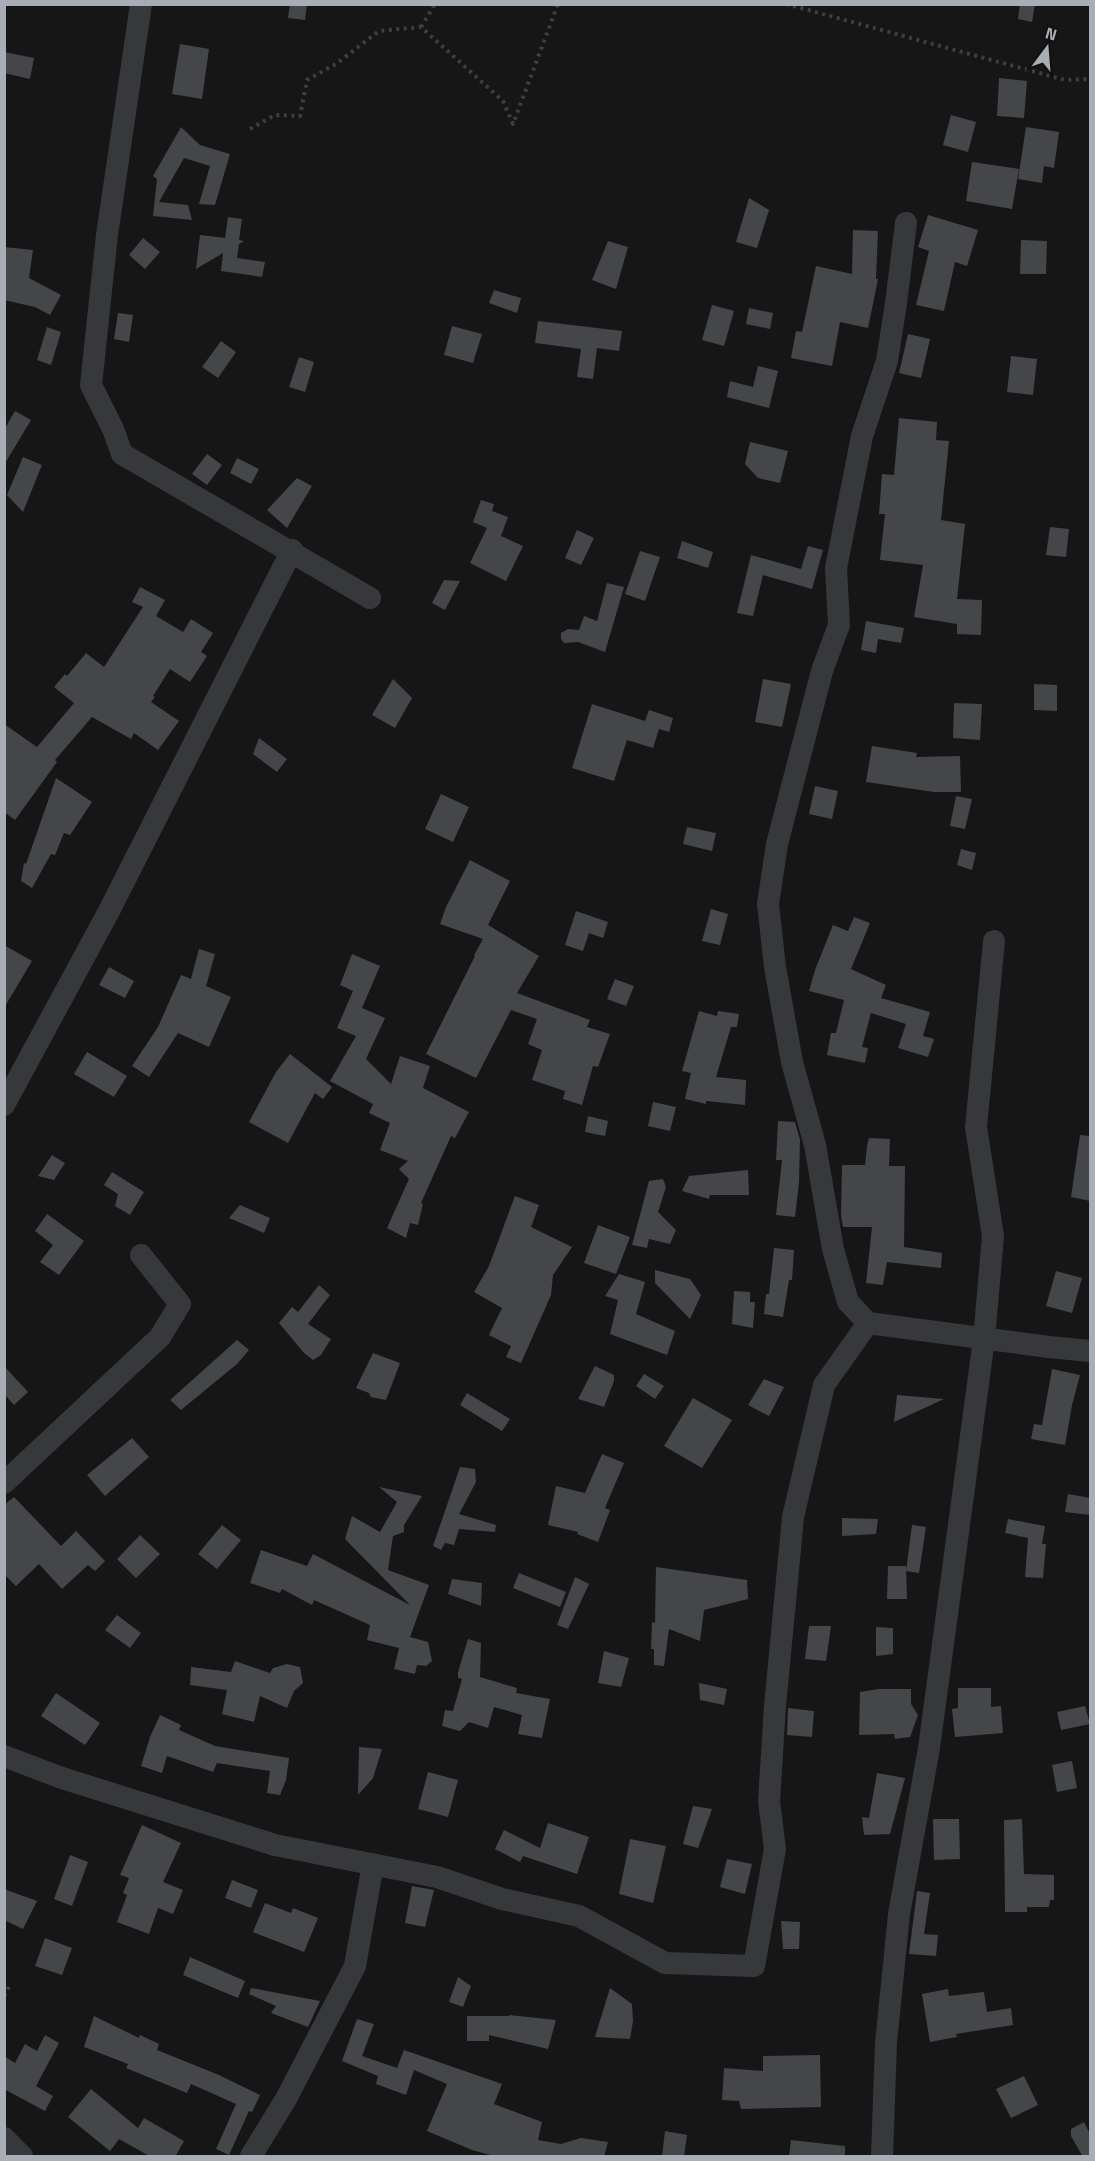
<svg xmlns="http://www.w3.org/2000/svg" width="1095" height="2161" font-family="'Titillium Web',sans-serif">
  <rect width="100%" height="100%" fill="#161617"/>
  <path fill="#45464a" d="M290 4H307L305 20 288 18Z
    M1020 4H1035L1032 22 1018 19Z
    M180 44 209 49 202 99 172 94Z
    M4 52 34 58 30 79 4 73Z
    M999 78 1027 81 1024 118 997 116Z
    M951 115 976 122 968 152 943 145Z
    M181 127 200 145 230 154 215 205 199 204 210 166 184 158 159 202 188 205 192 220 153 216 157 179 153 176Z
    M1026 127 1059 132 1054 168 1044 166 1042 183 1018 179Z
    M972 162 1019 169 1012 209 966 201Z
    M749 198 769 210 757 248 736 242Z
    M928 215 978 230 967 266 955 262 944 311 916 305 929 251 918 247Z
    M228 217 242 219 239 240 244 241 239 244 237 258 265 262 262 277 221 271 223 253 196 269 200 235 225 238Z
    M853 230 878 231 876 279H878L868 328 840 322 832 366 791 358 796 331 802 332 816 266 852 274Z
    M143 238 160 252 145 269 129 255Z
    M1021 240 1047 241 1046 274H1020Z
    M608 241 628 247 616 289 592 280Z
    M4 247 33 250 29 278 61 295 50 315 35 307 4 300Z
    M494 290 521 298 517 313 489 303Z
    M712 305 734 311 724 346 702 340Z
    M749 308 773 313 770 329 746 324Z
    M118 313 133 315 129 342 114 339Z
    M538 321 622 331 619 351 597 348 593 379 577 377 581 349 535 343Z
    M452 326 482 334 473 363 444 355Z
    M47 327 61 332 51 365 37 360Z
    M908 334 930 339 921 378 899 373Z
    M221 341 236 352 218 378 202 367Z
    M1011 356 1037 359 1033 395 1007 392Z
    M299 357 314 362 305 392 289 387Z
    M758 366 778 371 769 408 727 397 730 381 753 387Z
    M15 411 31 420 4 465V430Z
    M899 418 937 422 936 440 949 441 941 520 965 524 957 599 982 600 981 635 957 634V624L914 617 923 565 880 560 885 514H879L882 474 894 475Z
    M750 442 788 451 780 483 758 478 745 464Z
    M207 454 222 465 207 485 192 474Z
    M23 457 42 465 23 512 7 495Z
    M237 458 259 469 251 484 230 473Z
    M297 478 312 486 287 528 267 510Z
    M481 500 494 504 492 511 508 517 501 536 523 546 506 581 470 563 487 528 473 522Z
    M1050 527 1069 529 1066 557 1046 555Z
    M577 530 594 538 581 565 565 558Z
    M682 541 713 552 708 568 677 558Z
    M808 546 823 550 812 589 763 575 753 616 737 613 751 555 801 569Z
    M640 551 660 557 645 601 625 594Z
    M444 580 460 581 445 610 432 603Z
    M607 583 624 587 605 652 578 642 564 643 561 639V633L568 629 579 630 584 616 597 621Z
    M140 587 165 600 156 616 183 632 191 619 213 633 201 652 207 656 190 682 170 669 153 696 155 697 151 702 179 721 158 750 134 733 131 739 92 717 55 760 57 762 15 820 4 812V724L37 747 74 703 54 687 65 674 67 676 86 653 104 667 143 607 132 602Z
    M866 621 904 628 901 643 878 639 876 653 861 650Z
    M393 679 412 698 395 728 372 715Z
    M763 679 791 684 782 727 755 722Z
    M1034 684 1057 685V711L1034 710Z
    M954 703 982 704 980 740 953 738Z
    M592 704 645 721 649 710 673 718 669 732 659 729 653 748 627 740 614 781 572 768Z
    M259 738 287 759 277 772 253 754Z
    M872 746 917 753 916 757 960 756 961 792H934L866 782Z
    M56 778 92 802 70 835 64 833 55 855 51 854 32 888 21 881 24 863 26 864Z
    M815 786 838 791 832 819 809 814Z
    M441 794 469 807 453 842 425 829Z
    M956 796 972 799 965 829 950 826Z
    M687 827 716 833 712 851 683 844Z
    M961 849 976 853 972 870 957 865Z
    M470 860 510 881 488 925 539 956 517 993 590 1020 587 1027 610 1034 598 1067 593 1066 582 1105 563 1099 565 1091 532 1080 542 1050 528 1044 537 1019 511 1010 476 1078 426 1054 475 956 474 955 483 939 440 924 446 907Z
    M711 909 728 914 720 945 702 941Z
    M576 911 608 922 603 938 589 933 583 951 565 945Z
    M854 917 870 923 851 969 886 985 881 998 930 1012 923 1036 934 1039 928 1057 898 1048 906 1024 871 1013 862 1047 868 1048 865 1063 827 1055 831 1033H836L844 1000 809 991 815 970 833 925 848 931Z
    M4 945 32 961 4 1008Z
    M199 949 215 954 206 986 231 997 209 1047 178 1033 149 1077 132 1066 158 1027 181 975 191 979Z
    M352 954 380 966 362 1008 385 1018 366 1059 391 1084 400 1056 430 1066 423 1088 469 1112 455 1138 451 1136 421 1203 423 1204 418 1225 410 1223 406 1238 387 1228 409 1179 399 1169 408 1161 380 1150 390 1123 369 1113 373 1104 330 1081 356 1036 337 1028 353 991 340 985Z
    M109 967 134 981 125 998 99 985Z
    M615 979 634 986 626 1006 607 999Z
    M699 1011 717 1016 718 1011 739 1014 737 1027H731L716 1077 746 1080 745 1105 706 1101V1104L685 1099 691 1073 682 1071Z
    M87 1052 127 1076 114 1097 74 1074Z
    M290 1054 332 1087 323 1099 315 1093 288 1143 249 1122 276 1072Z
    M653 1102 676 1107 670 1131 648 1126Z
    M588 1116 608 1121 605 1136 585 1132Z
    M778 1121 795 1122 800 1140 799 1182 795 1217 776 1215 782 1160H776Z
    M1080 1135 1090 1136V1201L1071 1197Z
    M869 1138 890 1139 889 1166H905L904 1247 942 1253 941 1268 887 1262 883 1285 866 1283 872 1227H843L841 1215 842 1165H865L867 1146Z
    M52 1155 65 1163 54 1180 38 1176Z
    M748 1170 749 1195H710L709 1199 682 1191 689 1176Z
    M112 1172 144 1192 130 1215 115 1206 118 1194 104 1185Z
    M663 1179 666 1187 658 1212 676 1230 670 1244 649 1239 647 1248 632 1245 649 1181Z
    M515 1196 539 1205 531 1227 572 1247 553 1275 551 1295 521 1363 506 1357 511 1346 489 1335 502 1308 474 1292 489 1266Z
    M240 1205 270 1218 264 1233 229 1218Z
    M47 1214 84 1241 59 1275 40 1262 53 1245 35 1231Z
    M598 1225 630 1237 616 1274 584 1263Z
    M774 1248 794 1250 792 1280H789L783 1317 764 1314 766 1294H769Z
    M655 1270 690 1279 701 1295 690 1319 655 1283Z
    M1056 1271 1082 1278 1072 1313 1046 1306Z
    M619 1274 645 1282 636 1314 675 1331 667 1355 610 1334 618 1300 605 1296Z
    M319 1285 330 1295 308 1324 331 1339 321 1355 313 1360 304 1353 279 1323 292 1307 298 1312Z
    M734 1291 750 1292V1302H755L753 1328 732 1324Z
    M237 1340 249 1350 237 1364 181 1410 170 1400Z
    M373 1353 400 1363 386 1400 371 1397 369 1393 356 1388Z
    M4 1366 28 1392 14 1405 4 1394Z
    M595 1366 614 1375V1381L604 1407 578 1399Z
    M1052 1369 1080 1375 1072 1405 1065 1445 1031 1439 1034 1424 1042 1425Z
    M644 1374 664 1386 655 1399 636 1386Z
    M764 1379 784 1387 769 1416 748 1405Z
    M467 1393 510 1419 502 1431 460 1405Z
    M897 1395 944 1399 894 1422Z
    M693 1398 732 1420 702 1468 664 1446Z
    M132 1438 149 1457 105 1496 87 1475Z
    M602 1454 624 1463 605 1508 610 1510 598 1542 577 1534 578 1532 548 1525 556 1486 585 1493Z
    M460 1467 475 1469 476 1482 459 1514 496 1525 495 1532 459 1529 454 1545 445 1543 441 1550 433 1546Z
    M379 1487 422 1496 404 1525V1532L393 1536 388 1570 429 1585 410 1637 428 1642 432 1661 426 1666 417 1665 415 1674 394 1669 399 1648 367 1640 370 1625 314 1600 312 1605 282 1589 280 1593 250 1583 261 1550 307 1566 313 1554 410 1605 345 1539 352 1516 380 1532 397 1502Z
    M1068 1494 1090 1498V1515L1065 1512Z
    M14 1497 61 1546 76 1531 105 1561 95 1571 88 1565 62 1589 39 1564 16 1586 4 1574V1505Z
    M842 1518 878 1519 876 1534 842 1536Z
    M1008 1519 1045 1526 1042 1544H1046L1043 1578 1025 1577 1028 1538 1005 1533Z
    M222 1525 241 1540 217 1569 198 1554Z
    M912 1525 926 1527 919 1573 906 1571Z
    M140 1535 160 1554 136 1578 117 1559Z
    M888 1566H906L907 1599H887Z
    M656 1567 747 1580 748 1599 704 1610 700 1641 669 1629 664 1666 654 1665V1649H651L652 1622 655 1623Z
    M519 1573 566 1592 560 1607 513 1588Z
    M575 1577 589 1584 568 1629 557 1625Z
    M452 1579 482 1583 481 1606 448 1594Z
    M117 1615 141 1633 130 1648 105 1630Z
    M809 1626H831L826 1661 805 1659Z
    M876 1627 893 1628V1654L876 1656Z
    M468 1639 481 1643 480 1677 517 1688 516 1693 550 1699 542 1738 518 1734 522 1715 494 1707 488 1728 469 1722 460 1731 442 1726 445 1710 453 1711 462 1679 458 1678V1672Z
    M604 1651 629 1658 621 1687 598 1683Z
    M235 1661 270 1673 273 1668 287 1664 300 1667 303 1683 294 1691 287 1708 260 1696 254 1722 222 1714 227 1690 190 1685 191 1667 231 1672Z
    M699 1683 727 1689 724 1705 700 1700Z
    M958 1688H991V1707L1001 1706 1003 1733 955 1737 952 1709 958 1708Z
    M879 1689H911V1704L918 1715 910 1737 895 1739 894 1734 859 1735 860 1692Z
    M56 1693 100 1723 85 1745 41 1716Z
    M1085 1706 1090 1724 1061 1730 1057 1712Z
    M788 1708 814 1711 812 1737 787 1735Z
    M160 1715 181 1725 179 1730 215 1746 289 1758 286 1780 280 1795 267 1793 270 1771 217 1763 213 1772 167 1756 162 1773 141 1766 150 1737Z
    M359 1747 382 1749 373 1778 358 1795Z
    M1072 1761 1077 1788 1057 1792 1052 1765Z
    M428 1772 458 1780 448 1817 418 1809Z
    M877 1773 905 1778 890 1834 864 1835 862 1817 869 1818Z
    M693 1806 712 1809 698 1848 683 1844Z
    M933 1819H959L960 1859 934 1860Z
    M1022 1819 1024 1874 1054 1875V1900H1050L1049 1907H1027V1912H1005L1004 1820Z
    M548 1823 589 1837 577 1874 523 1856 520 1862 495 1849 504 1830 540 1848Z
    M142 1825 181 1843 163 1882 183 1890 173 1914 158 1908 149 1934 117 1922 127 1895 123 1893 129 1878 120 1875Z
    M630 1839 666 1846 653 1903 619 1894Z
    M70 1855 88 1862 72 1906 54 1899Z
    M727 1859 752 1864 745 1894 720 1887Z
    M232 1880 258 1890 251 1908 225 1898Z
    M412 1886 434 1890 425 1927 405 1923Z
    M4 1889 37 1901 23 1929 4 1920Z
    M917 1891 930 1893 924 1934 938 1935 936 1956 909 1954Z
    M265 1903 291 1913 293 1908 318 1918 304 1952 253 1932Z
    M781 1921 800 1922 799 1949H783Z
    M45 1938 72 1948 62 1975 35 1966Z
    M190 1957 245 1981 238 1998 183 1975Z
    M458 1977 471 1986 463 2007 449 2002Z
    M251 1988 320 2001 308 2027 271 2013 276 2006 249 1994Z
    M610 1988 632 2004 633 2021 630 2039 595 2037Z
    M948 1989 949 1996 984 1992 987 2012 1011 2008 1013 2025 956 2034 957 2037 930 2042 922 1994Z
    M509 2015 556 2020 548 2049 489 2035V2041H467V2016H509Z
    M94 2016 139 2038 140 2035 159 2044 157 2050 219 2075 260 2095 252 2112 249 2111 229 2155 216 2149 236 2104 191 2084 187 2093 126 2068 128 2064 84 2047Z
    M357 2019 374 2024 362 2056 397 2068 404 2050 502 2084 494 2104 542 2122 538 2140 561 2144 581 2138 608 2142 604 2157H498L472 2150 427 2131 447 2084 414 2070 406 2095 376 2084 378 2076 342 2061Z
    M45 2035 59 2043 36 2086 53 2096 45 2111 4 2089V2056L15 2063 25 2044 37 2051Z
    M820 2055 821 2107 741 2109 739 2101 722 2100 724 2068 763 2071V2056Z
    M1024 2076 1038 2105 1011 2118 996 2089Z
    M91 2089 138 2128 144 2118 184 2141 175 2157H151L119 2139 110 2151 68 2117Z
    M1084 2122 1090 2134V2157H1083L1071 2136V2129Z
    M665 2131 687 2135 684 2157H662Z
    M791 2140 845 2146V2157H789Z"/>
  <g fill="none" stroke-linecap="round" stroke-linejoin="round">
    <path stroke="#3d3f43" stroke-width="4" stroke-dasharray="3 4.5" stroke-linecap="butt" d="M786 4 1065 80 1090 79
      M421 27 435 4
      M250 129 275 115 300 116 307 80 336 64 379 31 421 27 503 101 513 124 558 4
      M4 1996 11 1983"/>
    <path stroke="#37383c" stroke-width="22" d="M141 4 107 235 91 385 113 429 122 454 370 598
      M906 223 896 303 887 361 862 436 836 568 839 625 822 671 777 844 768 904 775 967 792 1062 815 1145 833 1249 848 1302 868 1323 1049 1347 1090 1351
      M4 1105 109 911 292 550
      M4 1483 160 1337 180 1304 141 1255
      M4 1756 62 1778 275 1845 437 1877 502 1899 579 1916 665 1963 754 1966 775 1849 769 1801 775 1706 793 1517 824 1385 868 1323
      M4 2138 22 2156
      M251 2156 286 2099 355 1966 373 1864
      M882 2156 886 2043 899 1914 929 1748 984 1339 993 1236 976 1127 994 941"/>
  </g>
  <rect width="1095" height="2161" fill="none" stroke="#a9adb6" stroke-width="12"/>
  <g transform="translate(1047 48) rotate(16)" stroke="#111112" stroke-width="4.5" paint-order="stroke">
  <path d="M0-4.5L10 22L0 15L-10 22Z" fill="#a9adb6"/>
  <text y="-9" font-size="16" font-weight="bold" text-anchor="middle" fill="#a9adb6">N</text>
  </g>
</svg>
